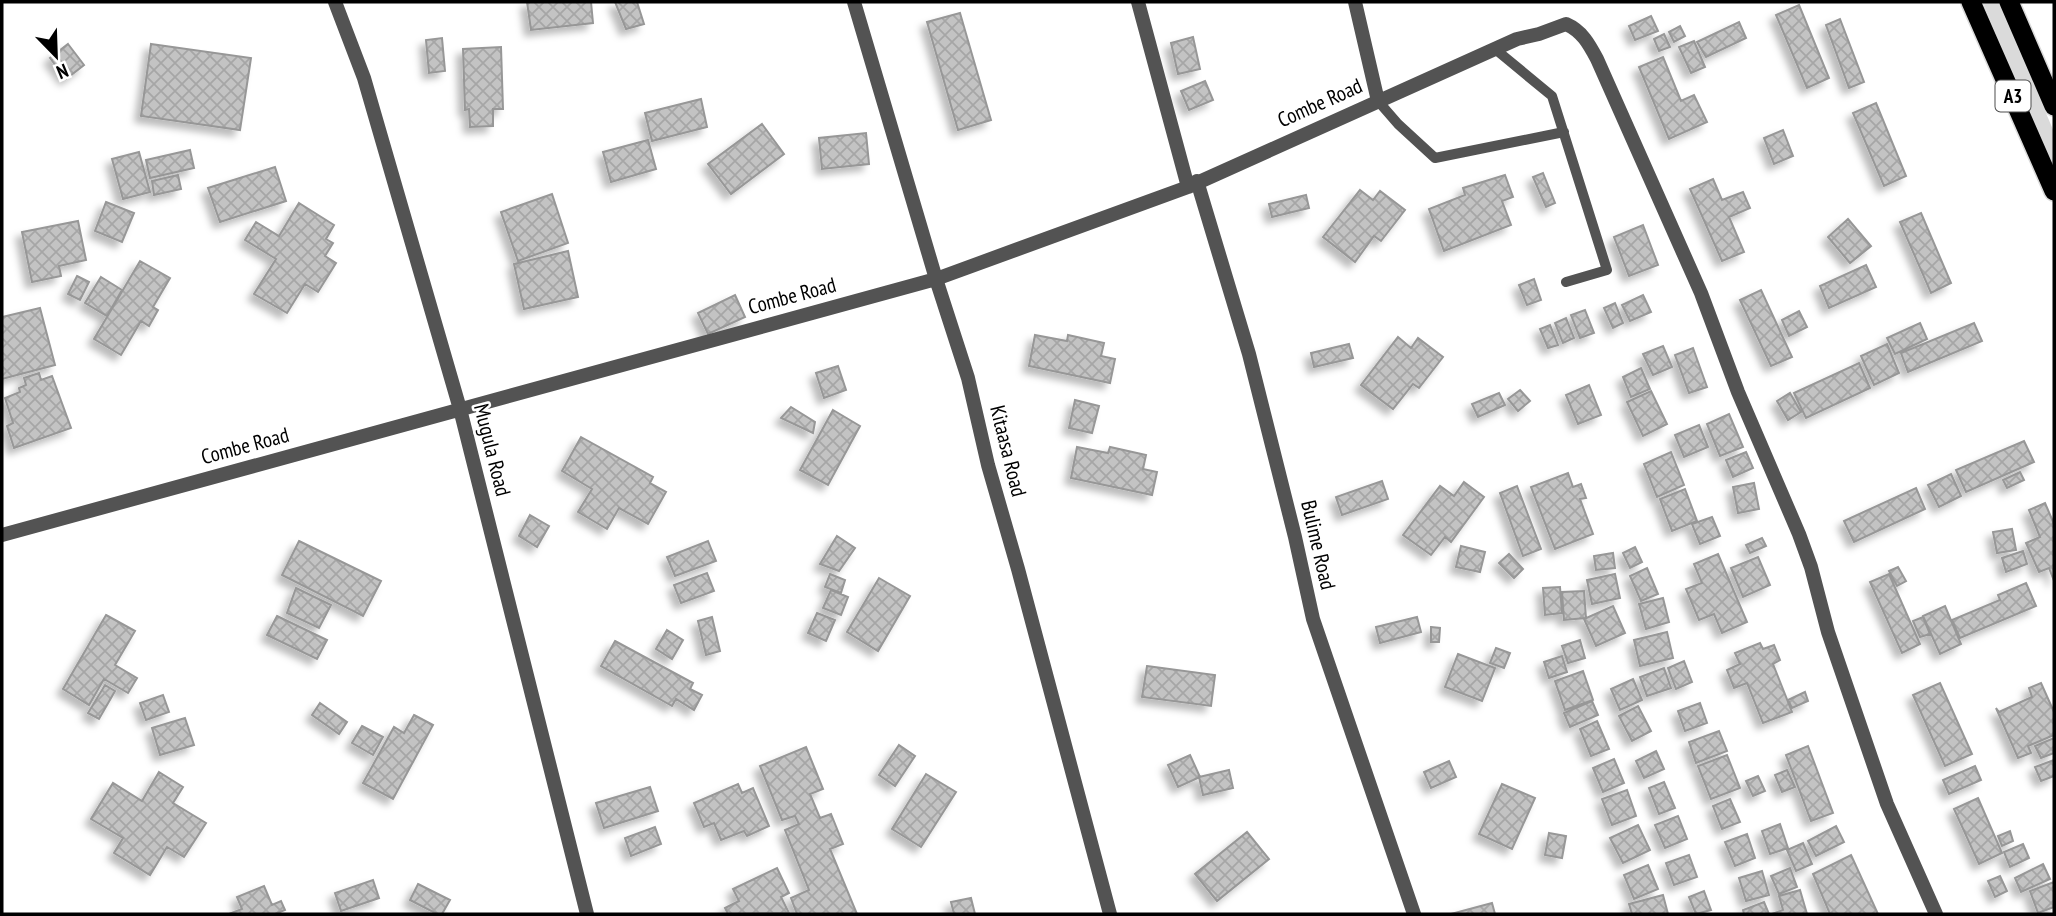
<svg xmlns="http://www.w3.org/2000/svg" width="2056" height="916" font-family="'PT Sans Narrow',sans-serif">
  <defs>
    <pattern id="building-cross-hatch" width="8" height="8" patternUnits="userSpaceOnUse" patternTransform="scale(1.75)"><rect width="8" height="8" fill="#c3c3c3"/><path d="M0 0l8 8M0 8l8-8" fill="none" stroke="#a6a6a6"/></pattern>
    <filter id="shadow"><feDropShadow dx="-6" dy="6" stdDeviation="3.5" flood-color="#0004"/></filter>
  </defs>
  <rect width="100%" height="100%" fill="#fff"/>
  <path fill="#dadada" d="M1983 2H1999L2054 132V173Z"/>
  <path fill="url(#building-cross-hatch)" stroke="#979797" stroke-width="2" filter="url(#shadow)" d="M527 2H591L593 23 531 30Z
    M615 2H637L644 24 626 29Z
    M1799 5 1829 78 1807 88 1776 15Z
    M960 13 991 120 958 130 927 22Z
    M1651 16 1658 31 1635 40 1629 26Z
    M1840 19 1864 82 1849 88 1826 25Z
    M1739 22 1746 38 1706 57 1697 42Z
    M1680 26 1685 36 1674 42 1669 32Z
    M1664 34 1670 47 1659 51 1654 39Z
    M1193 37 1200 69 1178 74 1171 43Z
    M442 38 445 71 429 73 426 40Z
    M1694 41 1705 67 1691 73 1679 47Z
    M68 44 84 65 66 79 50 58Z
    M151 44 251 58 240 130 141 116Z
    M501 47 503 109H493V126L470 127 469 109 465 110 463 49Z
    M1663 57 1681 101 1694 95 1707 122 1669 139 1639 67Z
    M1205 81 1213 100 1189 110 1181 91Z
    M701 99 707 127 652 141 645 113Z
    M1876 103 1906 176 1884 186 1853 113Z
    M762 124 784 154 731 194 708 164Z
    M1783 130 1793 156 1774 164 1764 138Z
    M866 133 869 164 822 169 819 138Z
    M648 140 656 169 611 182 603 152Z
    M190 150 194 168 150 178 146 160Z
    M139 152 150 192 123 199 112 159Z
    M275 167 286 201 220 222 208 188Z
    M1543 173 1555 203 1546 207 1533 177Z
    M178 175 181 189 154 195 152 181Z
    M1505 175 1513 197 1502 201 1511 225 1444 251 1429 209 1465 195 1463 188Z
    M1713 179 1722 200 1743 192 1750 208 1729 217 1744 252 1722 261 1690 189Z
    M1360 190 1373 200 1380 191 1405 210 1381 241 1374 236 1355 262 1323 237Z
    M552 194 568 243 518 261 501 212Z
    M1306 195 1309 208 1272 217 1269 204Z
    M106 202 134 213 122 242 95 231Z
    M299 203 334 225 326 239 333 243 325 256 336 263 318 292 305 284 287 313 254 294 276 259 245 240 256 222 279 236Z
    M1921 213 1951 283 1931 293 1900 222Z
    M1848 219 1871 246 1850 263 1828 237Z
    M78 221 86 260 59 266 61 276 32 282 22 232Z
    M1643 225 1658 265 1629 276 1614 237Z
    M568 251 578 297 524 309 514 264Z
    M140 261 170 278 153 307 158 310 149 326 141 321 121 355 94 339Z
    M1866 265 1876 287 1829 308 1820 286Z
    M77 276 89 282 80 300 68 294Z
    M101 277 122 290 107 316 85 303Z
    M1534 279 1541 300 1527 305 1519 285Z
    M1761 290 1792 357 1771 366 1740 300Z
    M735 295 745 317 708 334 698 313Z
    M1643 295 1651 312 1630 321 1622 305Z
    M1615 303 1623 323 1613 328 1604 308Z
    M40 308 55 365 2 379V317Z
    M1585 310 1594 333 1580 338 1571 315Z
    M1799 311 1807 327 1789 336 1782 320Z
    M1566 318 1574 338 1563 343 1555 323Z
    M1920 323 1927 339 1895 354 1887 338Z
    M1974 323 1982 341 1908 372 1901 353Z
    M1550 325 1558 345 1548 348 1540 329Z
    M1035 335 1067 341 1068 335 1104 343 1101 356 1115 359 1110 383 1029 366Z
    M1398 337 1411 348 1418 338 1443 357 1419 388 1413 384 1393 409 1361 385Z
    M1349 344 1353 358 1314 367 1311 353Z
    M1887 344 1899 373 1874 385 1861 356Z
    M1663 346 1672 367 1653 375 1643 354Z
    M1693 348 1707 387 1689 393 1675 355Z
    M1859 363 1870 388 1806 418 1794 393Z
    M838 366 846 390 824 398 816 373Z
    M1641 368 1650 389 1631 397 1623 377Z
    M39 373 41 380 52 376 71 428 14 448 7 426 13 423 5 398 20 392 19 388 26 385 24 378Z
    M1589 385 1601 415 1578 424 1566 395Z
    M1520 390 1530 401 1518 411 1508 399Z
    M1651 391 1667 424 1643 436 1627 402Z
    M1499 393 1505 405 1478 417 1472 404Z
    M1790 393 1801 412 1788 420 1777 401Z
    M1075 400 1099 406 1092 433 1069 428Z
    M791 407 815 422 813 433 781 418Z
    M833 410 860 426 828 485 800 470Z
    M1729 414 1743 447 1720 456 1707 424Z
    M1699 425 1708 447 1684 457 1675 435Z
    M581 437 653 477 650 483 666 492 648 524 619 508 607 529 578 512 592 489 562 471Z
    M2024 441 2034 462 1966 492 1956 470Z
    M1077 447 1108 453 1110 447 1146 455 1143 469 1157 472 1152 495 1071 478Z
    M1671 452 1684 485 1657 497 1644 464Z
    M1746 452 1753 468 1733 477 1726 460Z
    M2020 472 2024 480 2007 488 2003 480Z
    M1568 473 1573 487 1581 484 1586 498 1580 499 1593 534 1555 549 1531 487Z
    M1951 474 1961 496 1939 507 1928 485Z
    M1382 481 1388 499 1342 515 1336 497Z
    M1464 482 1484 497 1451 542 1445 537 1431 555 1403 535 1440 486 1454 496Z
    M1754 483 1759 509 1738 513 1733 487Z
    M1517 486 1541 549 1523 556 1500 493Z
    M1916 488 1925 509 1854 542 1844 521Z
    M1685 489 1697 521 1672 531 1660 499Z
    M2045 503 2054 524V581L2049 568 2039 572 2026 543 2040 537 2029 510Z
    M530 515 549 526 537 547 519 536Z
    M1712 517 1720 536 1700 544 1692 524Z
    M2012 529 2016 550 1997 553 1993 532Z
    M837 536 855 548 839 571 820 564Z
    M1762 538 1766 546 1750 553 1746 545Z
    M299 541 381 581 363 616 282 575Z
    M708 541 716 561 675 576 667 557Z
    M1461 546 1485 552 1480 572 1456 567Z
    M1635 547 1642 562 1630 568 1623 553Z
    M2023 551 2027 564 2006 572 2002 558Z
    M1613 553 1615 568 1596 570 1594 556Z
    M1509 554 1523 569 1514 578 1499 563Z
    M1718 554 1747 622 1722 633 1714 614 1699 620 1686 589 1702 583 1694 564Z
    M1758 557 1770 585 1743 597 1731 568Z
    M1898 567 1906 581 1897 586 1889 571Z
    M1647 568 1658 594 1641 601 1630 576Z
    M707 573 714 591 681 603 674 585Z
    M830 574 845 580 841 593 825 587Z
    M1615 574 1620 598 1592 604 1587 580Z
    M1889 574 1920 644 1902 653 1870 582Z
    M879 578 910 596 878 651 847 632Z
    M2026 583 2036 606 1960 638 1952 620 2000 600 1998 595Z
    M1560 587 1562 613 1545 615 1543 588Z
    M296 588 331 605 319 628 287 613Z
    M831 590 848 597 841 615 823 608Z
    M1584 591 1586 618 1564 620 1562 592Z
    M1663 598 1669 622 1646 629 1639 604Z
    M1613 606 1625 633 1596 646 1584 619Z
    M1945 606 1961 644 1940 654 1923 616Z
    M817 613 835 620 826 641 808 633Z
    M106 615 135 631 115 665 137 678 128 693 104 679 89 705 63 689Z
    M277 616 327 640 317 659 267 635Z
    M712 617 720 651 706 655 698 621Z
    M1417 617 1421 632 1380 643 1376 627Z
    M1923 617 1930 634 1920 637 1913 621Z
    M1431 627 1440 628 1439 642H1431Z
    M667 630 683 640 672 659 656 649Z
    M1667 632 1673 658 1640 666 1634 640Z
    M1580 640 1585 658 1568 663 1562 646Z
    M615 641 693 683 690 689 702 695 694 710 676 699 672 706 601 666Z
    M1760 643 1763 649 1774 645 1780 660 1773 664 1792 712 1763 723 1747 683 1734 688 1727 670 1740 664 1735 653Z
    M1496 648 1510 653 1504 668 1490 663Z
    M1458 654 1495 668 1482 701 1445 687Z
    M1562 656 1567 672 1549 678 1544 662Z
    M1684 661 1692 682 1676 689 1668 668Z
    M1147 666 1215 675 1211 706 1142 697Z
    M1664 668 1671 688 1647 696 1640 677Z
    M1583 671 1593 700 1565 710 1555 681Z
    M1633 679 1642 700 1620 710 1611 689Z
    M1940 683 1972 754 1945 766 1913 695Z
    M2041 683 2054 712V735L2028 746 2031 753 2018 758 1996 708 1999 712 2032 697 2029 688Z
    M105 685 115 691 99 719 88 713Z
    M1805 692 1808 701 1792 708 1788 700Z
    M163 695 169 712 146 720 140 703Z
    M1592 701 1598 715 1570 727 1564 713Z
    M320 703 347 722 339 734 312 715Z
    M1700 703 1707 723 1685 731 1678 711Z
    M1638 706 1651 731 1632 741 1619 716Z
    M414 715 433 725 393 799 363 783 394 727 404 733Z
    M185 718 194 745 160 755 152 728Z
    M1597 721 1609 749 1591 756 1580 729Z
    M362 726 383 737 373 755 352 743Z
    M1719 731 1727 751 1696 763 1689 742Z
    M2054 738V753L2041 758 2035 746Z
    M899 745 915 756 895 786 879 775Z
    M1808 746 1833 813 1811 821 1786 755Z
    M806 747 823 789 810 794 820 818 831 814 843 844 830 849 857 914H797L791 898 809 890 785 830 799 824 795 816 782 820 760 766Z
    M1656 751 1664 769 1644 778 1636 761Z
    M1190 755 1200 777 1178 787 1168 765Z
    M1727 755 1740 788 1711 799 1698 766Z
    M1614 759 1624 783 1603 792 1593 768Z
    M2054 760V776L2041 781 2035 767Z
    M1449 761 1456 777 1431 788 1424 772Z
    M1975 766 1981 780 1949 794 1943 780Z
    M1229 770 1233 788 1203 795 1199 777Z
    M1787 770 1795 787 1782 792 1775 775Z
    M159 772 183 787 173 803 206 823 184 857 167 847 150 875 114 853 123 838 91 819 113 783 142 801Z
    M926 774 956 792 921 847 892 829Z
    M1758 776 1765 791 1753 796 1746 781Z
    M1664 782 1675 808 1659 814 1649 788Z
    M738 784 742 793 753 788 769 826 747 836 744 831 721 840 714 823 704 827 694 803Z
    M1502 784 1535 798 1512 849 1479 834Z
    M650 787 658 811 604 828 596 803Z
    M1627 790 1636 816 1612 825 1602 799Z
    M1978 798 2002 853 1979 864 1954 809Z
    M1730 799 1740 822 1722 829 1713 806Z
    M1678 816 1687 839 1665 848 1655 825Z
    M1780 824 1788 848 1770 854 1762 831Z
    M1638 825 1650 850 1623 863 1610 838Z
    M1836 826 1844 842 1816 856 1808 841Z
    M655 827 661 844 631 856 625 838Z
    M2010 831 2013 841 2002 846 1998 836Z
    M1247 832 1269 859 1217 901 1195 874Z
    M1549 833 1566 836 1562 858 1545 855Z
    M1747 834 1755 858 1735 866 1725 842Z
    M1803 843 1812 864 1796 871 1787 850Z
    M2023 844 2029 858 2010 867 2004 852Z
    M1689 855 1697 877 1674 885 1666 863Z
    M1851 855 1878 914H1830L1813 874Z
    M2043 864 2050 879 2021 892 2015 878Z
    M1648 865 1658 889 1634 899 1624 875Z
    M777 868 789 893 781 897 789 913 728 914 725 908 739 901 733 889Z
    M1790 868 1797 887 1779 894 1771 876Z
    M1762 871 1769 895 1746 901 1739 878Z
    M2000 876 2007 891 1995 897 1988 881Z
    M373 880 379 898 341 911 335 893Z
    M2054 882V907L2038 913 2030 891Z
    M418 884 450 900 442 914H437L410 900Z
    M264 886 272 905 281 901 285 910 275 914H229L242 909 237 897Z
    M1800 890 1807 914H1772L1783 910 1779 896Z
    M1704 891 1711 910 1696 914 1689 897Z
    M1663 895 1668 914H1632L1629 904Z
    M971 898 975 914H954L951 902Z
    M1764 902 1769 914H1744L1743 910Z
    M1492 903 1495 914H1451Z"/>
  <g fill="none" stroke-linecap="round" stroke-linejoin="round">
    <g stroke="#dbdbdb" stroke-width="22">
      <path id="trunk" d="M1971 2 2054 191
        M2009 2 2054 106"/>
    </g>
    <path stroke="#535353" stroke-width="10" d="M1495 49 1552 96 1607 270 1566 282
      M1378 101 1398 124 1435 158 1564 132"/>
    <path stroke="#535353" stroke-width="14" d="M335 2 364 78 460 409 587 914
      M854 2 936 279 968 378 988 465 1018 569 1110 914
      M1138 2 1188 187
      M1355 2 1378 101
      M1197 181 1249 354 1295 537 1313 619 1414 914
      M2 535 936 279 1188 187 1517 39 1539 34 1566 24C1582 31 1589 44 1597 59L1701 293 1738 392 1799 534 1811 567 1828 632 1887 804 1936 914"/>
    <use href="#trunk" stroke="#000" stroke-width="19"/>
  </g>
  <g text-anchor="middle" stroke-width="5" stroke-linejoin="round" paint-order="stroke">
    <rect fill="#fff" stroke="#4c4c4c" stroke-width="2" x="1995.5" y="80.5" width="35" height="31" rx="5"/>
    <g font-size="19" font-weight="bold" fill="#000">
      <text x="2013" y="103">A3</text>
    </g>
    <g font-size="21" fill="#000" stroke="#fff">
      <text transform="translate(1320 103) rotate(-24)" y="7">Combe Road</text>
      <text transform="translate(792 296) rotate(-15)" y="7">Combe Road</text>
      <text transform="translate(245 446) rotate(-15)" y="7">Combe Road</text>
      <text transform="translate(492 450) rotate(76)" y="7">Mugula Road</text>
      <text transform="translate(1008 451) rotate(76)" y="7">Kitaasa Road</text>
      <text transform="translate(1318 545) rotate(77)" y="7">Bulime Road</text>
    </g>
  </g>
  <rect width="2056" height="916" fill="none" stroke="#000000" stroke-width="7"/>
  <g transform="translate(56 56) rotate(157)" stroke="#ffffff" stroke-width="5" paint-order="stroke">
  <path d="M0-5L12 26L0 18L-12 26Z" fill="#000000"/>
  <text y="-10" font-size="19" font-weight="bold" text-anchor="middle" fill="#000000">N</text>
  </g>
</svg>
